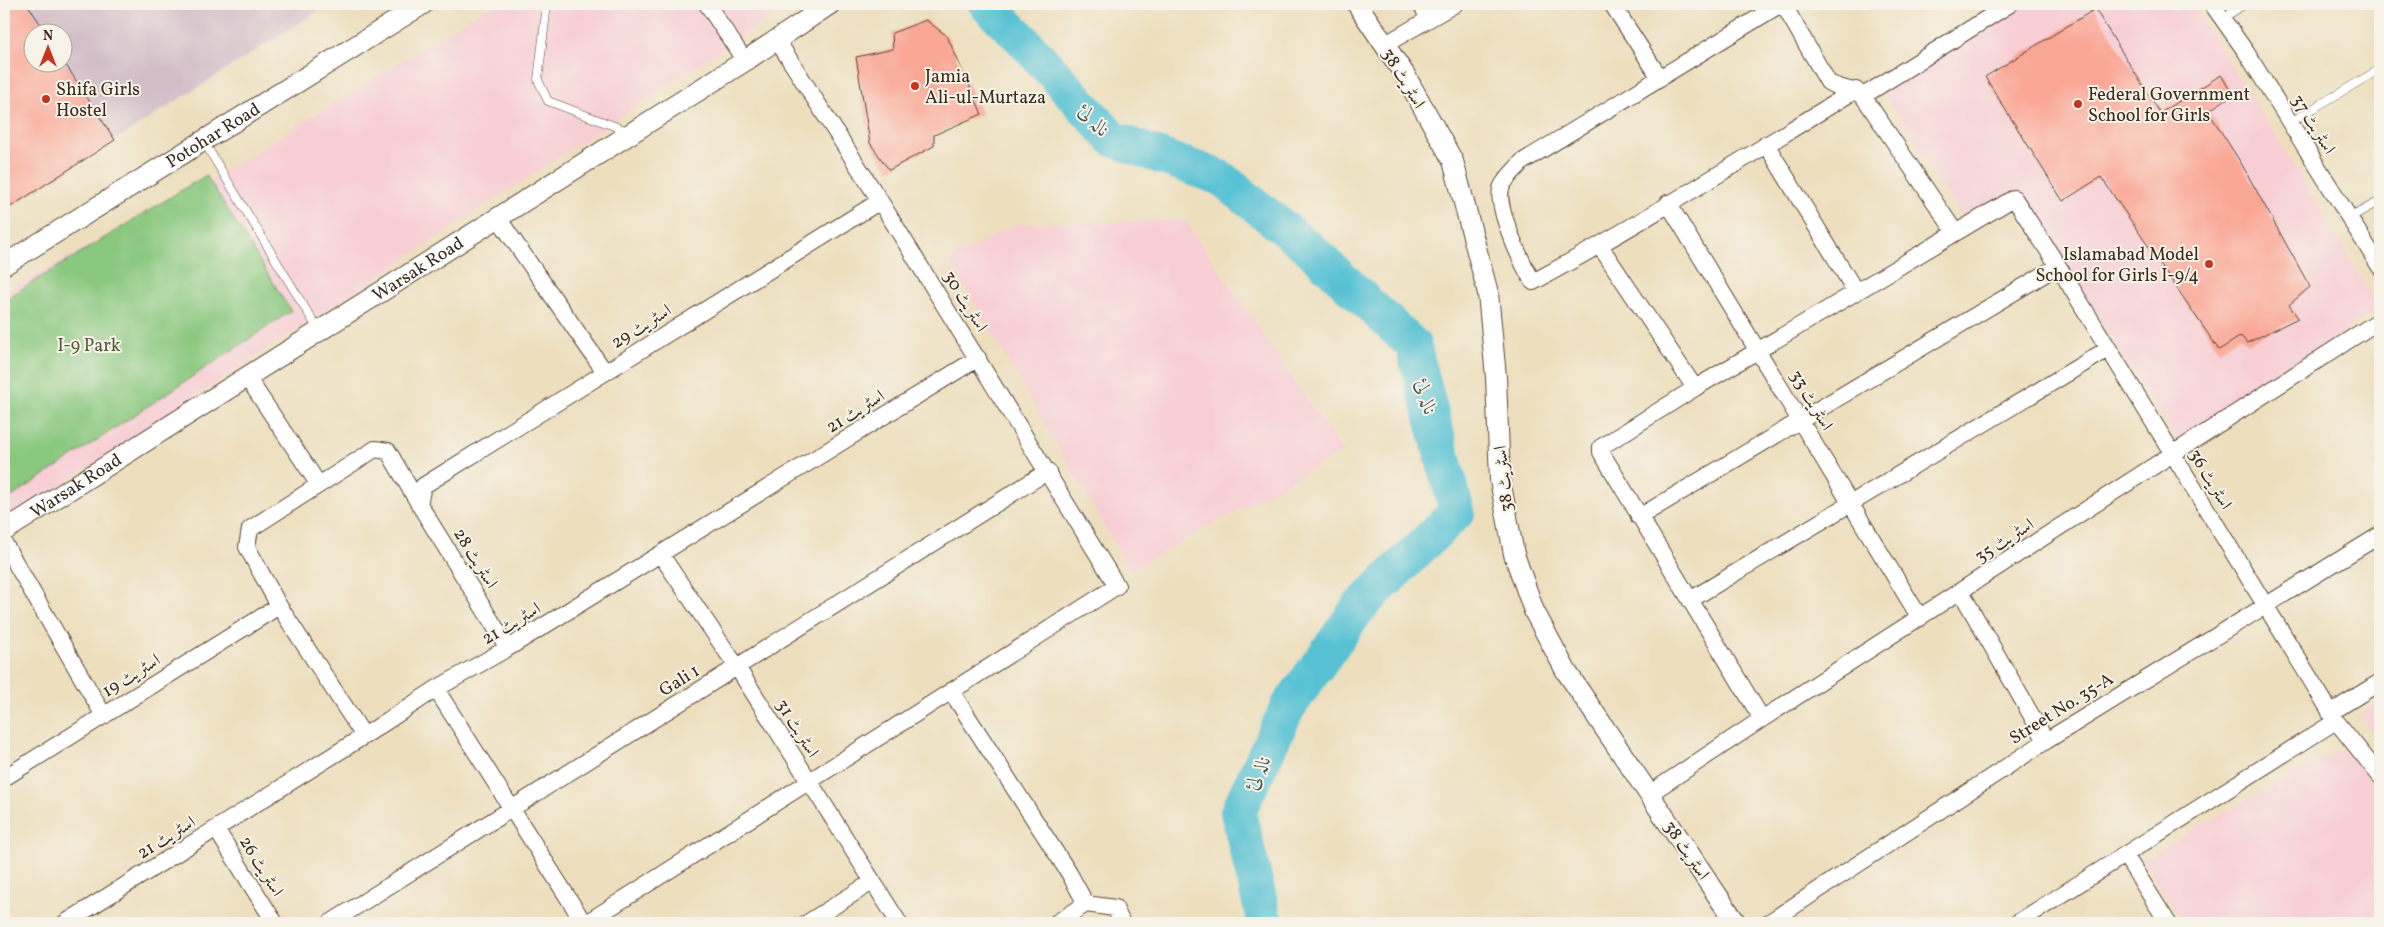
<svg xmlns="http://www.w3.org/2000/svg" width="2384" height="927" font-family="Vollkorn,Amiri,serif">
  <rect width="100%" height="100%" fill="#f7f3e8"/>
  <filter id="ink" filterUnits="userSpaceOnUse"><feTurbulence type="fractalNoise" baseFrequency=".02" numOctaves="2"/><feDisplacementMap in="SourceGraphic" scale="10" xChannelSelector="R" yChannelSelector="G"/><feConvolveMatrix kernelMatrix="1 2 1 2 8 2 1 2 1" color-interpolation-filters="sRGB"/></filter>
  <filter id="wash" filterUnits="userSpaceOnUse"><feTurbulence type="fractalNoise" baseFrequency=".0096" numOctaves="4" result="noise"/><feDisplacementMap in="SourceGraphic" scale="20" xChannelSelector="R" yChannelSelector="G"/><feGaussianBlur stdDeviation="1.12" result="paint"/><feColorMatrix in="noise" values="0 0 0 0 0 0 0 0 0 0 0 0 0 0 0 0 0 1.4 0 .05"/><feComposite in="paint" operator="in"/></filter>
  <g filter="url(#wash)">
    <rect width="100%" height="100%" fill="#eddfbe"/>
    <path fill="#f7cfd5" d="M492 4H791L4 523V292L220 174Z
      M2008 4H2192L2298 172 2379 309 2177 441 2019 192 1963 220 1878 84Z
      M1185 220 1343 452 1130 570 949 260 1015 224Z
      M2380 701V742L2360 714Z
      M2344 748 2380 794V923H2183L2143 861 2195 828Z"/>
    <path fill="#d2bdc8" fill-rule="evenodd" d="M4 4H329L4 211ZM32 32H62V62H32Z"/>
    <path fill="#89c87f" stroke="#62794e" d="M206 175 291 311 4 502V300Z"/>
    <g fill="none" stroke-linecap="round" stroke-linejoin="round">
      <path stroke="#59c2d4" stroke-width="36" d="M986 4 1022 39 1113 139 1221 178 1310 249 1413 345 1457 512 1360 606 1288 707 1238 812 1265 923"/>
    </g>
    <g id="blocks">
      <path fill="#faa796" d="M4 4H27L46 32H32V62H62V59L115 140 4 211Z
        M2095 9 2160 113 2221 75 2233 95 2208 111 2241 163 2310 287 2289 305 2298 318 2247 343 2241 336 2219 350 2101 177 2063 201 1985 77Z
        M926 20 947 36 982 114 934 135V146L889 170 870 143 856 57 893 49 892 33Z"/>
    </g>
  </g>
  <g filter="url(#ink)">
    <use href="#blocks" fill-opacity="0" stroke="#564536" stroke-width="1"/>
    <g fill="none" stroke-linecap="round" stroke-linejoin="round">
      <g stroke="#564536" stroke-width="9">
        <path id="service" d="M547 4 538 80 548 101 630 132
          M2222 19 2245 4
          M2289 123 2380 69
          M204 142 319 331
          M2349 218 2380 201"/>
      </g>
      <g stroke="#564536" stroke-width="18">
        <path id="minor" d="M707 4 745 61
          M1421 4 1429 19
          M1612 4 1660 78
          M1781 4 1522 162C1516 169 1506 178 1502 186 1493 204 1523 265 1533 282 1643 223 1749 155 1856 90
          M1783 4 1828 82C1842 91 1851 87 1863 96L1955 232
          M2212 4 2246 52 2380 267
          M1384 45 1455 4
          M1863 96 2010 4
          M1766 144 1856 292
          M1668 203 1920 618
          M498 218 605 372
          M1600 246 1695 388
          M247 377 319 485
          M1639 517 2058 266
          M4 543 104 716
          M661 555 737 667 899 923
          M1961 592 2046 741
          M1690 600 2108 349
          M508 648 419 504 423 486 880 201
          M436 689 584 923
          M951 691 1069 873 1086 904 1056 923
          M2330 713 2380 682
          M1762 719 1601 452V447L1695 388 2014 198 2058 266 2336 721 2380 776
          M364 736 279 606 247 547 250 529 375 449 388 451 419 504
          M4 778 279 606
          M1649 794 1762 719 2380 320
          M216 829 275 923
          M2125 855 2168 923
          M1086 904 1115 908 1122 923
          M65 923 364 736 436 689 508 648 978 358
          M330 923 1048 471
          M586 923 1117 586 880 201 777 40
          M807 923 872 882
          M1768 923 2046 741 2380 535
          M2017 923 2336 721"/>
      </g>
      <g stroke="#564536" stroke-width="22">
        <g id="tertiary">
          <path d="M1357 4 1405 75 1453 161 1488 293 1496 377 1500 480 1514 554 1534 611 1566 671 1736 923"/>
          <path id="s1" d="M4 265 423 4"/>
          <path id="s2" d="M4 531 745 61 830 4"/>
        </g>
      </g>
      <use href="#service" stroke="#fff" stroke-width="8"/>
      <use href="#minor" stroke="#fff" stroke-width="16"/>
      <use href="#tertiary" stroke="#fff" stroke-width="20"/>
    </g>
  </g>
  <g fill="#c8321e" stroke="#f7f3e8" stroke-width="2">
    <circle cx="915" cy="86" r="5"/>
    <circle cx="46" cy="99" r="5"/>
    <circle cx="2078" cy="104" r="5"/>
    <circle cx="2209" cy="264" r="5"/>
  </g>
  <g text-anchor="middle" stroke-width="4" stroke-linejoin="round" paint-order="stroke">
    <g font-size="18" fill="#3b2a1e" stroke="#f7f3e8" text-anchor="start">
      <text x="925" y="82">Jamia<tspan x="925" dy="21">Ali-ul-Murtaza</tspan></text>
      <text x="56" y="95">Shifa Girls<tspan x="56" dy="21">Hostel</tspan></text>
      <text x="2088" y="100">Federal Government<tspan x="2088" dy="21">School for Girls</tspan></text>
      <text x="2199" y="260" text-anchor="end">Islamabad Model<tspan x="2199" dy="21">School for Girls I-9/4</tspan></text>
    </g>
    <g font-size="18" fill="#3b2a1e" stroke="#f7f3e8">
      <text transform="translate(1404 78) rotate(59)" y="6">اسٹریٹ 38</text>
      <text transform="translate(2314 124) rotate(58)" y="6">اسٹریٹ 37</text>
      <text dy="6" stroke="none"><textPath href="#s1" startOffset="246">Potohar Road</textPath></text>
      <text dy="6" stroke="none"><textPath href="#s2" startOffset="490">Warsak Road</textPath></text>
      <text transform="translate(966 301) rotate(58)" y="6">اسٹریٹ 30</text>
      <text transform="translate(641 326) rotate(-32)" y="6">اسٹریٹ 29</text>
      <text transform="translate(1812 400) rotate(59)" y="6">اسٹریٹ 33</text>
      <text transform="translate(855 411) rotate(-32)" y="6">اسٹریٹ 21</text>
      <text transform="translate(1503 479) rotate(-96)" y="6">اسٹریٹ 38</text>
      <text transform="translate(2211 479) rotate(59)" y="6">اسٹریٹ 36</text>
      <text dy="6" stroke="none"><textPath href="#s2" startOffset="85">Warsak Road</textPath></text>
      <text transform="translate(2004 540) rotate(-33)" y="6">اسٹریٹ 35</text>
      <text transform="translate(476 558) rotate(58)" y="6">اسٹریٹ 28</text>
      <text transform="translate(511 623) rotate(-31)" y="6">اسٹریٹ 21</text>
      <text transform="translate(131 675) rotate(-32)" y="6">اسٹریٹ 19</text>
      <text transform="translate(679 680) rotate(-32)" y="6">Gali 1</text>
      <text transform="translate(2061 708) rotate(-32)" y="6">Street No. 35-A</text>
      <text transform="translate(798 728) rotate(58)" y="6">اسٹریٹ 31</text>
      <text transform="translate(166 837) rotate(-32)" y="6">اسٹریٹ 21</text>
      <text transform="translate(1687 850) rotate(56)" y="6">اسٹریٹ 38</text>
      <text transform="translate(262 866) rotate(58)" y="6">اسٹریٹ 26</text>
    </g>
    <g font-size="18" fill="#52593b" stroke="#f7f3e8">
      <text x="89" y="351">I-9 Park</text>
    </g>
    <g font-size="19" font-style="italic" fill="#445855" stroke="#f7f3e8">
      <text transform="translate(1095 120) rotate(47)" y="7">نالہ لئ</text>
      <text transform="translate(1427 397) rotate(75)" y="7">نالہ لئ</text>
      <text transform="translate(1257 772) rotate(-64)" y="7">نالہ لئ</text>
    </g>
  </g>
  <rect width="2384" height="927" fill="none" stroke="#f7f3e8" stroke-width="20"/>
  <g transform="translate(48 48)"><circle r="24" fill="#f7f3e8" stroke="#aca397"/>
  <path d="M0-4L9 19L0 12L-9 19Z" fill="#c8321e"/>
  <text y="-8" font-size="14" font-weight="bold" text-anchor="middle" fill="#3b2a1e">N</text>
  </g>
</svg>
